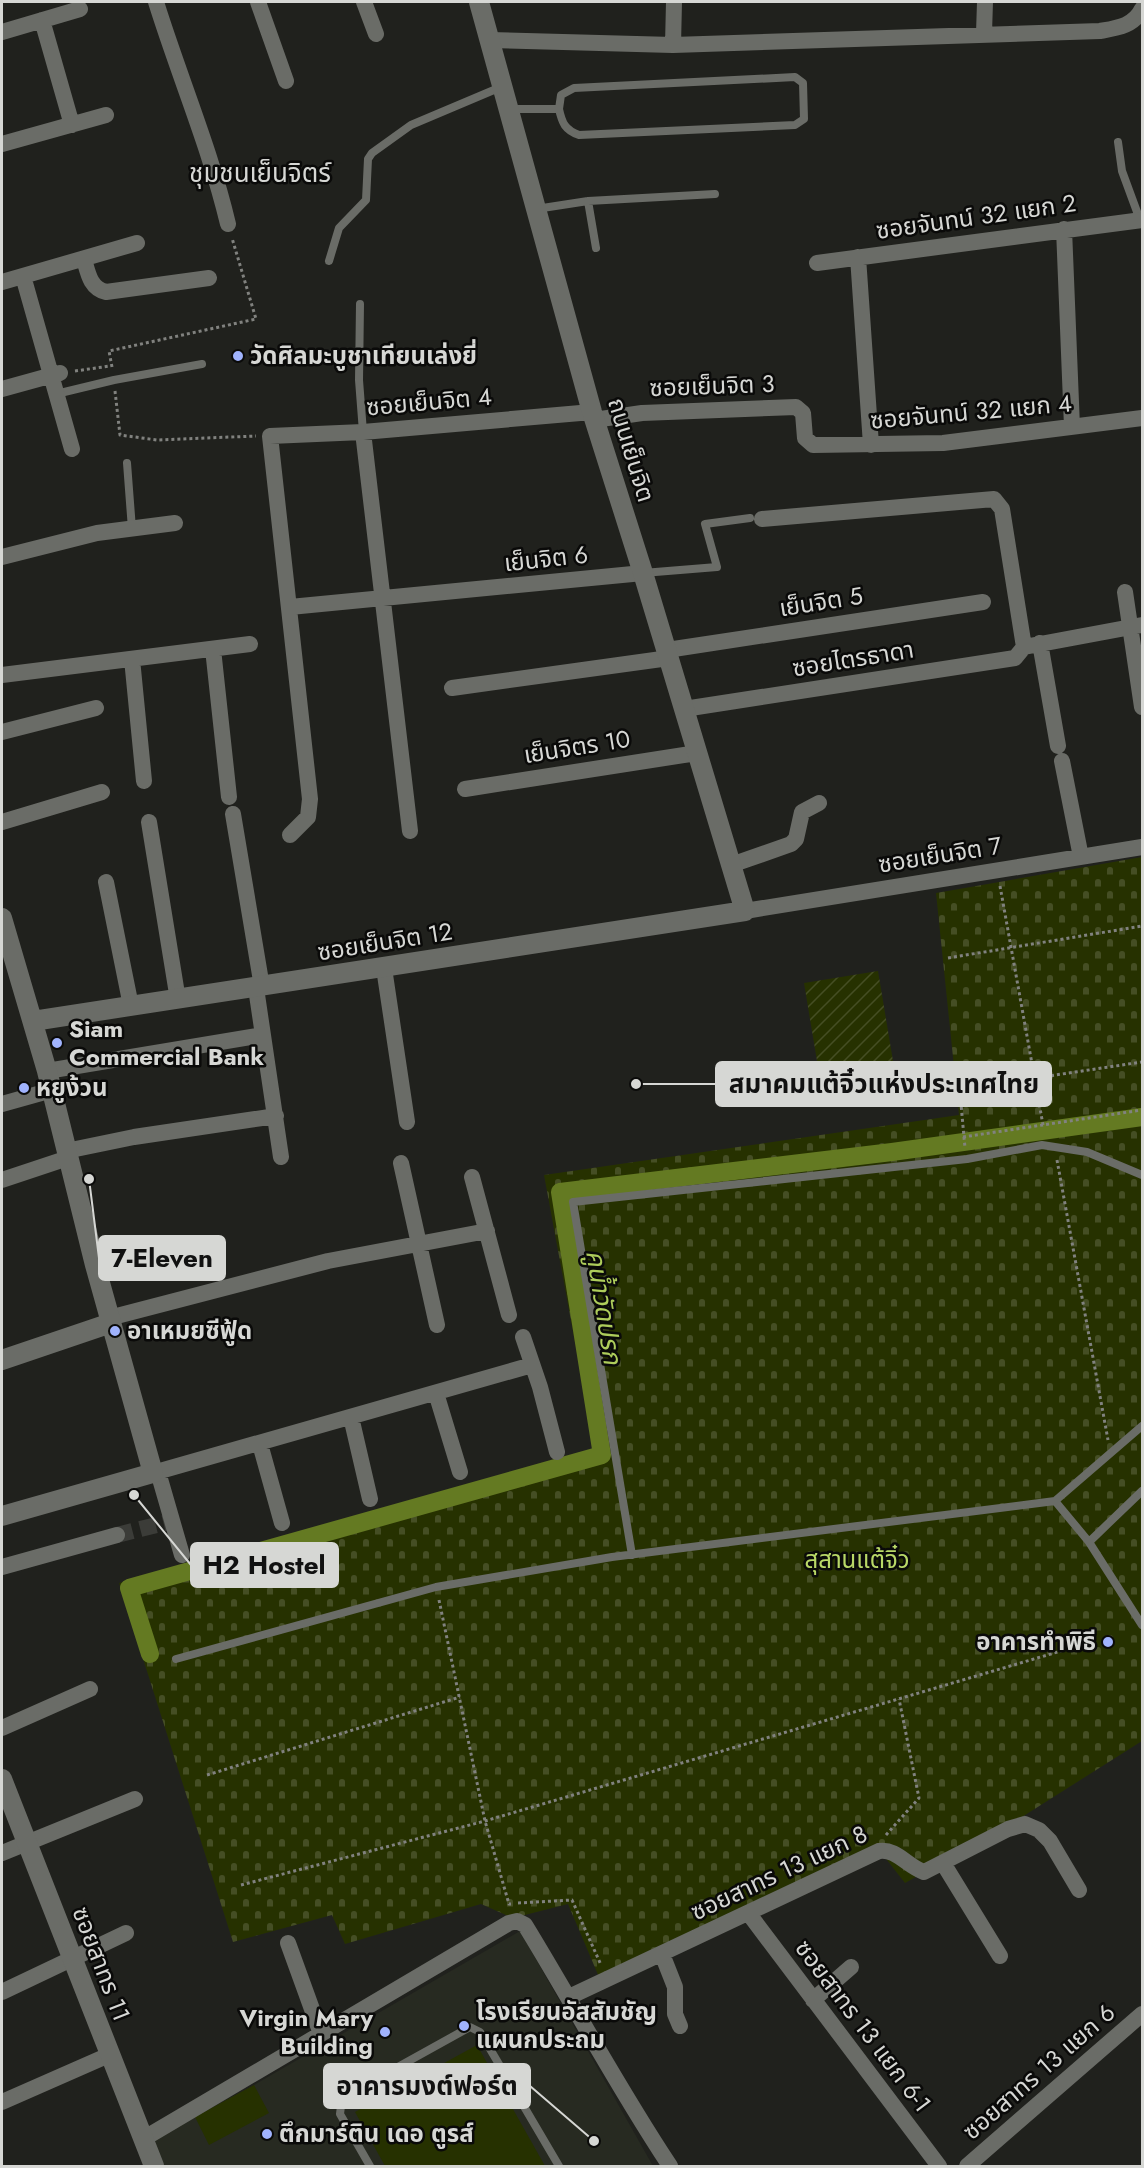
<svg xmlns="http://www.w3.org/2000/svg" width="1144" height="2168" font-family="Jost,'Noto Sans Thai',sans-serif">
  <defs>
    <pattern id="cemetery-stones" width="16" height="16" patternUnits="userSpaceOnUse" patternTransform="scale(1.5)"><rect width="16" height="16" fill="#263100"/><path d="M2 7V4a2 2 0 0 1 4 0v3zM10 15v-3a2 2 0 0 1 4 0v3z" fill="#454e24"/></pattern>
    <pattern id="garden-furrows" width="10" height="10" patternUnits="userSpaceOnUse" patternTransform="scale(1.5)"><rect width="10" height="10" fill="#263100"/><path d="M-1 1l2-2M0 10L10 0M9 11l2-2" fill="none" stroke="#454e24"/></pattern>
  </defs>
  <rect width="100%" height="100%" fill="#20211d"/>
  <path fill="#272a21" d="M520 1931 653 2166H164L151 2141 254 2085Z"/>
  <path fill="#263100" d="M477 2045 545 2166H385L355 2112Z
    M254 2085 269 2113 209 2145 195 2117Z"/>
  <path fill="url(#cemetery-stones)" d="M1142 857V1741L1014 1822 905 1883 876 1846 599 1977 568 1904 513 1918 481 1904 345 1944 332 1915 233 1942 119 1583 595 1450 544 1175 959 1115 936 893Z"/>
  <path fill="url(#garden-furrows)" d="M878 971 894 1067 820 1079 804 983Z"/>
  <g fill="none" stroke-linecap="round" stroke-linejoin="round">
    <path stroke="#647a22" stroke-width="18" d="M150 1654 129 1588 602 1455 560 1192 892 1152 1142 1117"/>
    <path stroke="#3b3c38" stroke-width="16" stroke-dasharray="16 8" stroke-linecap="butt" d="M117 1535 172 1521"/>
    <path stroke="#81827f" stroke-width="3" stroke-dasharray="3 3" stroke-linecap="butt" d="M112 367 109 351 256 319 232 238
      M75 371 110 366
      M115 391 120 435 157 440 256 436
      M1000 886 1043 1125
      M948 958 1142 926
      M962 1089 1142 1062
      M950 1094 960 1093 965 1148
      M963 1137 1142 1110
      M1057 1160 1108 1440
      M439 1600 485 1821 509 1904H511
      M207 1775 460 1697
      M886 1835 919 1798 899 1699
      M241 1885 485 1821 1061 1651
      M518 1903 572 1900 601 1965"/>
    <path stroke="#6a6c67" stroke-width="8" d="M508 109H559L561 95 574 88 795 77 803 83 804 119 795 125 579 135C565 130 562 123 559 109
      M1118 142 1122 171 1140 220
      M588 201 596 248
      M536 209 588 201 715 194
      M329 261 339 228 366 200 368 159 372 153 411 125 501 87
      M360 304 359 380 363 432
      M56 394 114 380 202 364
      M127 463 132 529
      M643 573 717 567 705 524 750 518
      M1055 1501 1089 1542 1142 1625
      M1089 1542 1142 1491
      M632 1555 573 1202 967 1159 1042 1145 1087 1152 1142 1175
      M176 1659 436 1587 612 1557 1055 1501 1142 1426
      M370 2166 340 2114 342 2098 470 2027 480 2032 559 2166"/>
    <path stroke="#6a6c67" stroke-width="16" d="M156 2C179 76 210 148 228 224
      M258 2 286 81
      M364 2 376 34
      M42 20 72 125
      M2 32 80 9
      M984 33 985 2
      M489 40 673 45 1100 31C1117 28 1134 26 1142 9
      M673 45 674 2
      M2 144 106 115
      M1064 229 1072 427
      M858 257 871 445
      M84 259C88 273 90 288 106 292L209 278
      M817 263 1142 220
      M23 276 72 449
      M2 282 137 243
      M2 389 60 373
      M594 420 642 413 796 407 803 413 805 438 813 445 943 443 1142 418
      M363 432 410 831
      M762 519 994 499 1002 509 1024 647
      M2 557 97 533 175 523
      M1125 592 1142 707
      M290 607 643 573
      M1040 643 1058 746
      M1024 647 1142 625
      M213 649 229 797
      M667 650 983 602
      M132 659 144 781
      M2 675 250 644
      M452 688 669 658
      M684 709 1015 658 1024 647
      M2 732 96 708
      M1062 761 1081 857
      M465 789 697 753
      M233 814 262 987
      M2 822 102 792
      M149 822 178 1000
      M290 835 308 817 310 799 270 436 363 432 592 412
      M731 865 791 844 796 839 802 812 819 803
      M106 882 131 1006
      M745 911 1142 847
      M384 968 407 1122
      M256 988 281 1157
      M47 1071 263 1035
      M2 1104 52 1090
      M66 1151 134 1137 276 1116
      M401 1163 437 1325
      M472 1177 509 1315
      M2 1180 68 1158
      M109 1318 328 1261 487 1231
      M523 1337 540 1387 557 1452
      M436 1393 460 1472
      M351 1417 370 1499
      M260 1444 282 1523
      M158 1472 182 1555
      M153 1473 532 1365
      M2 1567 117 1535
      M2 1728 90 1689
      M2 1853 135 1799
      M943 1863 1000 1956
      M749 1914 939 2166
      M288 1943 321 2034
      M662 1954 675 1987V2014L680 2026
      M2 1992 126 1933
      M569 1997 879 1851C896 1848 908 1867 924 1872L1008 1829 1025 1824 1039 1830 1050 1841 1079 1890
      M813 2000 851 1967
      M2 2102 109 2055
      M143 2139 509 1923 517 1921 525 1925C574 2005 618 2088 670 2166
      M967 2166 1142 2014"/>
    <path stroke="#6a6c67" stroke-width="20" d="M2 918 47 1071 95 1265 153 1473 2 1516
      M33 1021 745 911 643 573 592 412 479 2
      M2 1360 111 1323
      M2 1779 154 2166"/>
  </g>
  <g fill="#a0b3fd" stroke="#0a0a09" stroke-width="2">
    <circle cx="238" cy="356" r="6"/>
    <circle cx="57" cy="1043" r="6"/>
    <circle cx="24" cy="1088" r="6"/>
    <circle cx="115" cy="1331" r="6"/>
    <circle cx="1108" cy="1642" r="6"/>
    <circle cx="464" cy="2026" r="6"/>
    <circle cx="385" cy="2032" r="6"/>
    <circle cx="267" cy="2134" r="6"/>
  </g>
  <g text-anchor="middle" stroke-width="5" stroke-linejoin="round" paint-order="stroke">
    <g font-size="24" fill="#d6d7d4" stroke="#0a0a09">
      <text transform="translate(976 217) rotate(-8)" y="8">ซอยจันทน์ 32 แยก 2</text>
      <text transform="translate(712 386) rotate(-2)" y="8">ซอยเย็นจิต 3</text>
      <text transform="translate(429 402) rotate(-5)" y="8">ซอยเย็นจิต 4</text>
      <text transform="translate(971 412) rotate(-5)" y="8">ซอยจันทน์ 32 แยก 4</text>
      <text transform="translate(631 450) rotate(73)" y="8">ถนนเย็นจิต</text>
      <text transform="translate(546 559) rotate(-6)" y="8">เย็นจิต 6</text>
      <text transform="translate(821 602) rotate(-9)" y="8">เย็นจิต 5</text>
      <text transform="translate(853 659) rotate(-9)" y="8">ซอยไตรธาดา</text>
      <text transform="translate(577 747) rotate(-9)" y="8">เย็นจิตร 10</text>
      <text transform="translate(940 855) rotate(-9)" y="8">ซอยเย็นจิต 7</text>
      <text transform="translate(385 942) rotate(-9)" y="8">ซอยเย็นจิต 12</text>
      <text transform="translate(779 1873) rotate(-25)" y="8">ซอยสาทร 13 แยก 8</text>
      <text transform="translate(101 1964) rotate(69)" y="8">ซอยสาทร 11</text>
      <text transform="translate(863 2026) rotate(53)" y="8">ซอยสาทร 13 แยก 6-1</text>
      <text transform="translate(1039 2072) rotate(-41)" y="8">ซอยสาทร 13 แยก 6</text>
    </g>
    <g font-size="24" font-weight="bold" fill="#d6d7d4" stroke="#0a0a09" text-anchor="start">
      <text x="250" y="364">วัดศิลมะบูชาเทียนเล่งยี่</text>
      <text x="69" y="1037">Siam<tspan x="69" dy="28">Commercial Bank</tspan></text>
      <text x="36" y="1096">หยูง้วน</text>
      <text x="127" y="1339">อาเหมยซีฟู้ด</text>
      <text x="1096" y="1650" text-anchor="end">อาคารทำพิธี</text>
      <text x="476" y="2020">โรงเรียนอัสสัมชัญ<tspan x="476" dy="28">แผนกประถม</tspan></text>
      <text x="373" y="2026" text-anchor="end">Virgin Mary<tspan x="373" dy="28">Building</tspan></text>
      <text x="279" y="2142">ตึกมาร์ติน เดอ ตูรส์</text>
    </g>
    <g font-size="24" fill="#b9d867" stroke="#0a0a09">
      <text x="857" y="1568">สุสานแต้จิ๋ว</text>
    </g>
    <g font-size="26" fill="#d6d7d4" stroke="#0a0a09">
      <text x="260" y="182">ชุมชนเย็นจิตร์</text>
    </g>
    <g font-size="26" font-style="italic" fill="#aecd5b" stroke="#0a0a09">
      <text transform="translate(604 1307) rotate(81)" y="9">คูน้ำวัดปรก</text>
    </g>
  </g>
  <path fill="none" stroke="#d6d7d4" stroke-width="2" d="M636 1084L716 1084M89 1179L99 1258M134 1495L191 1565M594 2141L530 2086"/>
  <g fill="#d6d7d4" stroke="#0a0a09" stroke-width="2">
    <circle cx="636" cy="1084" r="6"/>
    <circle cx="89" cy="1179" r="6"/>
    <circle cx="134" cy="1495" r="6"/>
    <circle cx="594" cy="2141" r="6"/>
  </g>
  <g fill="#d6d7d4" stroke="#d6d7d4" stroke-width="2">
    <rect x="716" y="1062" width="335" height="44" rx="6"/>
    <rect x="99" y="1236" width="126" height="44" rx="6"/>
    <rect x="191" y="1543" width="147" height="44" rx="6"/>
    <rect x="324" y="2064" width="206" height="44" rx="6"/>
  </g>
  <g font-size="26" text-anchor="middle" font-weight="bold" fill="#111">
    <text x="884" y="1093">สมาคมแต้จิ๋วแห่งประเทศไทย</text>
    <text x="162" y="1267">7-Eleven</text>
    <text x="264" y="1574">H2 Hostel</text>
    <text x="427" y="2095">อาคารมงต์ฟอร์ต</text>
  </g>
  <rect width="1144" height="2168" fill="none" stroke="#d6d7d4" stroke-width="6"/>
</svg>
